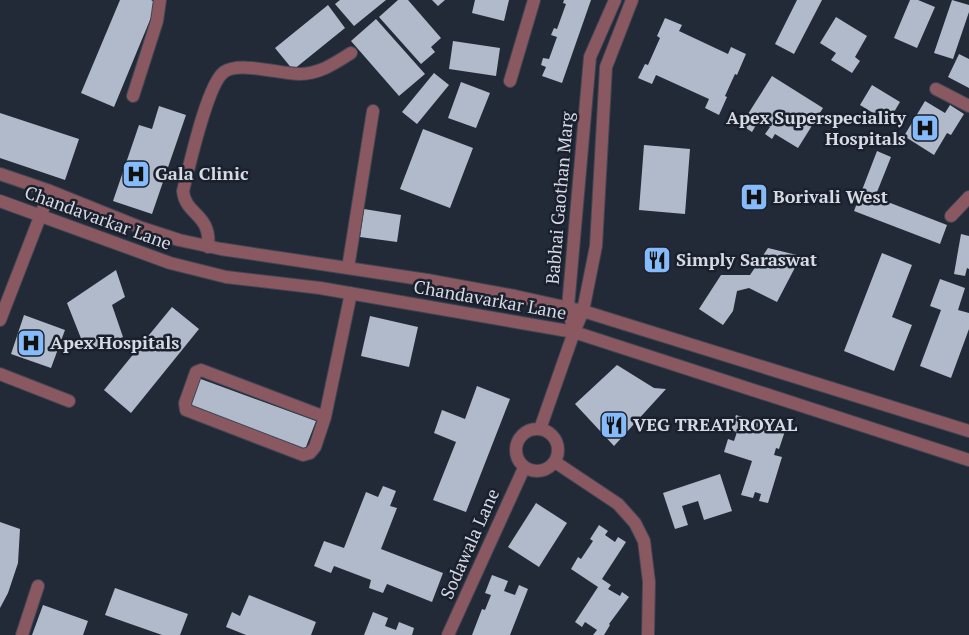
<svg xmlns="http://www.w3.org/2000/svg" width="969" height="635" font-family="'PT Serif',serif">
  <rect width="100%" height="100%" fill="#232a37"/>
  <path fill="#b1baca" d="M120 0H151L157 3 114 107 81 93Z
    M340 0H386L354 26 335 4Z
    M398 0H408L441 38 431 47 435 52 421 64 379 17Z
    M432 0H445L438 6Z
    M475 0H509L504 21 472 13Z
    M564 0H591L562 83 542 76 546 67 541 65 543 58 549 59 557 37 551 35 554 28 557 29 566 4 563 3Z
    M797 0H822L794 54 775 44Z
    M910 0H918L935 7 917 48 894 38Z
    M952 0 969 5V12L953 59 934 53Z
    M328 5 345 28 293 70 275 48Z
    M836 17 867 36 855 57 860 61 852 73 831 60 836 53 820 43Z
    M665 18 682 25 679 31 728 54 731 47 746 54 737 75 735 74 725 96 727 97 719 115 705 108 709 99 656 75 652 84 638 78 645 64 648 65 660 38 657 36Z
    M376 19 425 74 399 96 351 41Z
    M453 41 500 48 496 76 449 69Z
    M959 54 969 59V88L948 77Z
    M434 73 449 85 417 124 402 112Z
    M772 76 823 108 798 148 775 134 772 139 765 134 770 127 759 120 752 132 741 125Z
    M461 82 490 93 476 128 448 118Z
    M872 85 900 102 888 122 860 105Z
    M925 101 945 113 950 105 964 114 951 135 947 133 934 155 904 136Z
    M159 106 186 115 152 214 113 201 139 125 152 129Z
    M0 113 79 139 65 180 0 158Z
    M423 129 473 148 450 208 400 189Z
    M644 145 690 149 685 214 639 210Z
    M877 151 891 157 875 197 947 225 940 244 854 211Z
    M364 209 401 215 397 242 360 237Z
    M961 234 969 236V269L967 268 965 276 954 274Z
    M768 248 801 256 777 302 749 288 737 291 733 311 723 325 699 309 721 275H750Z
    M882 253 912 265 892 317 912 325 894 371 844 351Z
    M116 270 125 297 112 305 123 337 86 351 67 303Z
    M940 279 965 288 958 310 969 313V329L951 378 920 366 941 310 930 306Z
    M172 307 199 329 131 413 104 390Z
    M24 315 65 330 51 368 11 354Z
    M370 316 418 327 409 367 361 356Z
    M617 365 654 388 666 389 614 446 575 404Z
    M198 378 316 421 304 452 186 407Z
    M477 386 510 399 466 512 433 500 456 442 434 433 442 410 465 419Z
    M736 415 785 431 779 449 776 448 774 455 782 457 768 503 759 501 761 494 755 492 753 498 741 495 752 461 724 452 728 439 734 441 737 432 731 430Z
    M720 474 732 511 704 520 698 501 682 506 688 525 675 529 663 493Z
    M383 486 396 491 390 506 397 508 381 549 443 573 432 602 387 584 383 593 369 588 371 580 334 566 331 573 314 566 324 541 344 548 366 492 378 497Z
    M536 503 567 523 539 567 508 547Z
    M0 522 20 529 18 563 8 593 0 608Z
    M599 525 608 531 605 535 615 542 618 537 626 542 602 579 611 585 608 589 620 596 622 592 629 597 609 624 610 625 604 635H593L597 630 585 622 582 627 575 622 598 587 571 569 578 557 581 559 593 541 590 539Z
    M492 575 508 581 504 591 515 595 519 585 528 589 510 635H472L482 609 485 610 491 595 485 593Z
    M115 588 188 614 180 635H162L105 615Z
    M249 595 316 622 311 635H246L226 627 232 612 240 616Z
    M43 605 88 621 83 635H32Z
    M373 612 388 618 385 626 396 630 399 622 414 628 412 635H364Z"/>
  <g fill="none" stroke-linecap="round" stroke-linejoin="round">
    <g stroke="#404653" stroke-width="14">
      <path id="minor" d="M510 81 534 0
        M936 89 969 106
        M133 96 157 21 160 0
        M0 174 50 191 142 228 179 240 221 249 427 280 515 296 583 311 969 431
        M0 201 170 263 226 277 320 288 574 332 969 460
        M951 216 969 197
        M208 247C212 214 185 215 183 191 189 168 207 84 224 72 240 61 280 74 299 74 320 74 335 63 351 53
        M348 268 373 111
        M0 320 50 191
        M574 332 568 307 590 57 615 0
        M0 374 69 401
        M325 417 315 447 310 453 303 455 186 410 185 403 196 372 201 370 325 417 351 293
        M516 450a21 21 0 1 1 42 0a21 21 0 1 1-42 0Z
        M540 429 574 332 583 311 596 246 606 67 632 0
        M555 462 618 504 635 523 644 541 649 582 648 635
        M22 635 38 586
        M448 635 524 468"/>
    </g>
    <use href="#minor" stroke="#895861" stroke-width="12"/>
  </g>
  <defs>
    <g id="hospital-square" transform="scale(1.4375)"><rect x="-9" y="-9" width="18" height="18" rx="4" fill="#86bbfb" stroke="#1a202d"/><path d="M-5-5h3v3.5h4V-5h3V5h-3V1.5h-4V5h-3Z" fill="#111"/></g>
    <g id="restaurant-square" transform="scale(1.4375)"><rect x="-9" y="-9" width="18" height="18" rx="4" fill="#86bbfb" stroke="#1a202d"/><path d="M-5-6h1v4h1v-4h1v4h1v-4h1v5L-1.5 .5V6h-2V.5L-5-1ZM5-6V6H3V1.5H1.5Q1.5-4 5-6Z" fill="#111"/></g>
  </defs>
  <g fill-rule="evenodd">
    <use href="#hospital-square" x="925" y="128"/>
    <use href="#hospital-square" x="136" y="174"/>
    <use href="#hospital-square" x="754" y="197"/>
    <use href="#restaurant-square" x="657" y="260"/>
    <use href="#hospital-square" x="31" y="343"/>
    <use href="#restaurant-square" x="614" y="425"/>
  </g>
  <g text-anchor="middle" stroke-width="5" stroke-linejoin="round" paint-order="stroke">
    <g font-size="18" font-weight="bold" fill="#d6dae3" stroke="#1a202d" text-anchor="start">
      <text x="906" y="124" text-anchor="end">Apex Superspeciality<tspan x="906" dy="21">Hospitals</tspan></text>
      <text x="155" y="180">Gala Clinic</text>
      <text x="773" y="203">Borivali West</text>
      <text x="676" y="266">Simply Saraswat</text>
      <text x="50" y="349">Apex Hospitals</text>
      <text x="633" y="431">VEG TREAT ROYAL</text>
    </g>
    <g font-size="18" fill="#d6dae3" stroke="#1a202d">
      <text transform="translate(560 198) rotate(-85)" y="6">Babhai Gaothan Marg</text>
      <text transform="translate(98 218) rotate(20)" y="6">Chandavarkar Lane</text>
      <text transform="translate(490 300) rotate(10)" y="6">Chandavarkar Lane</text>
      <text transform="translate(470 544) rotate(-66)" y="6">Sodawala Lane</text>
    </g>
  </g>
</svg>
